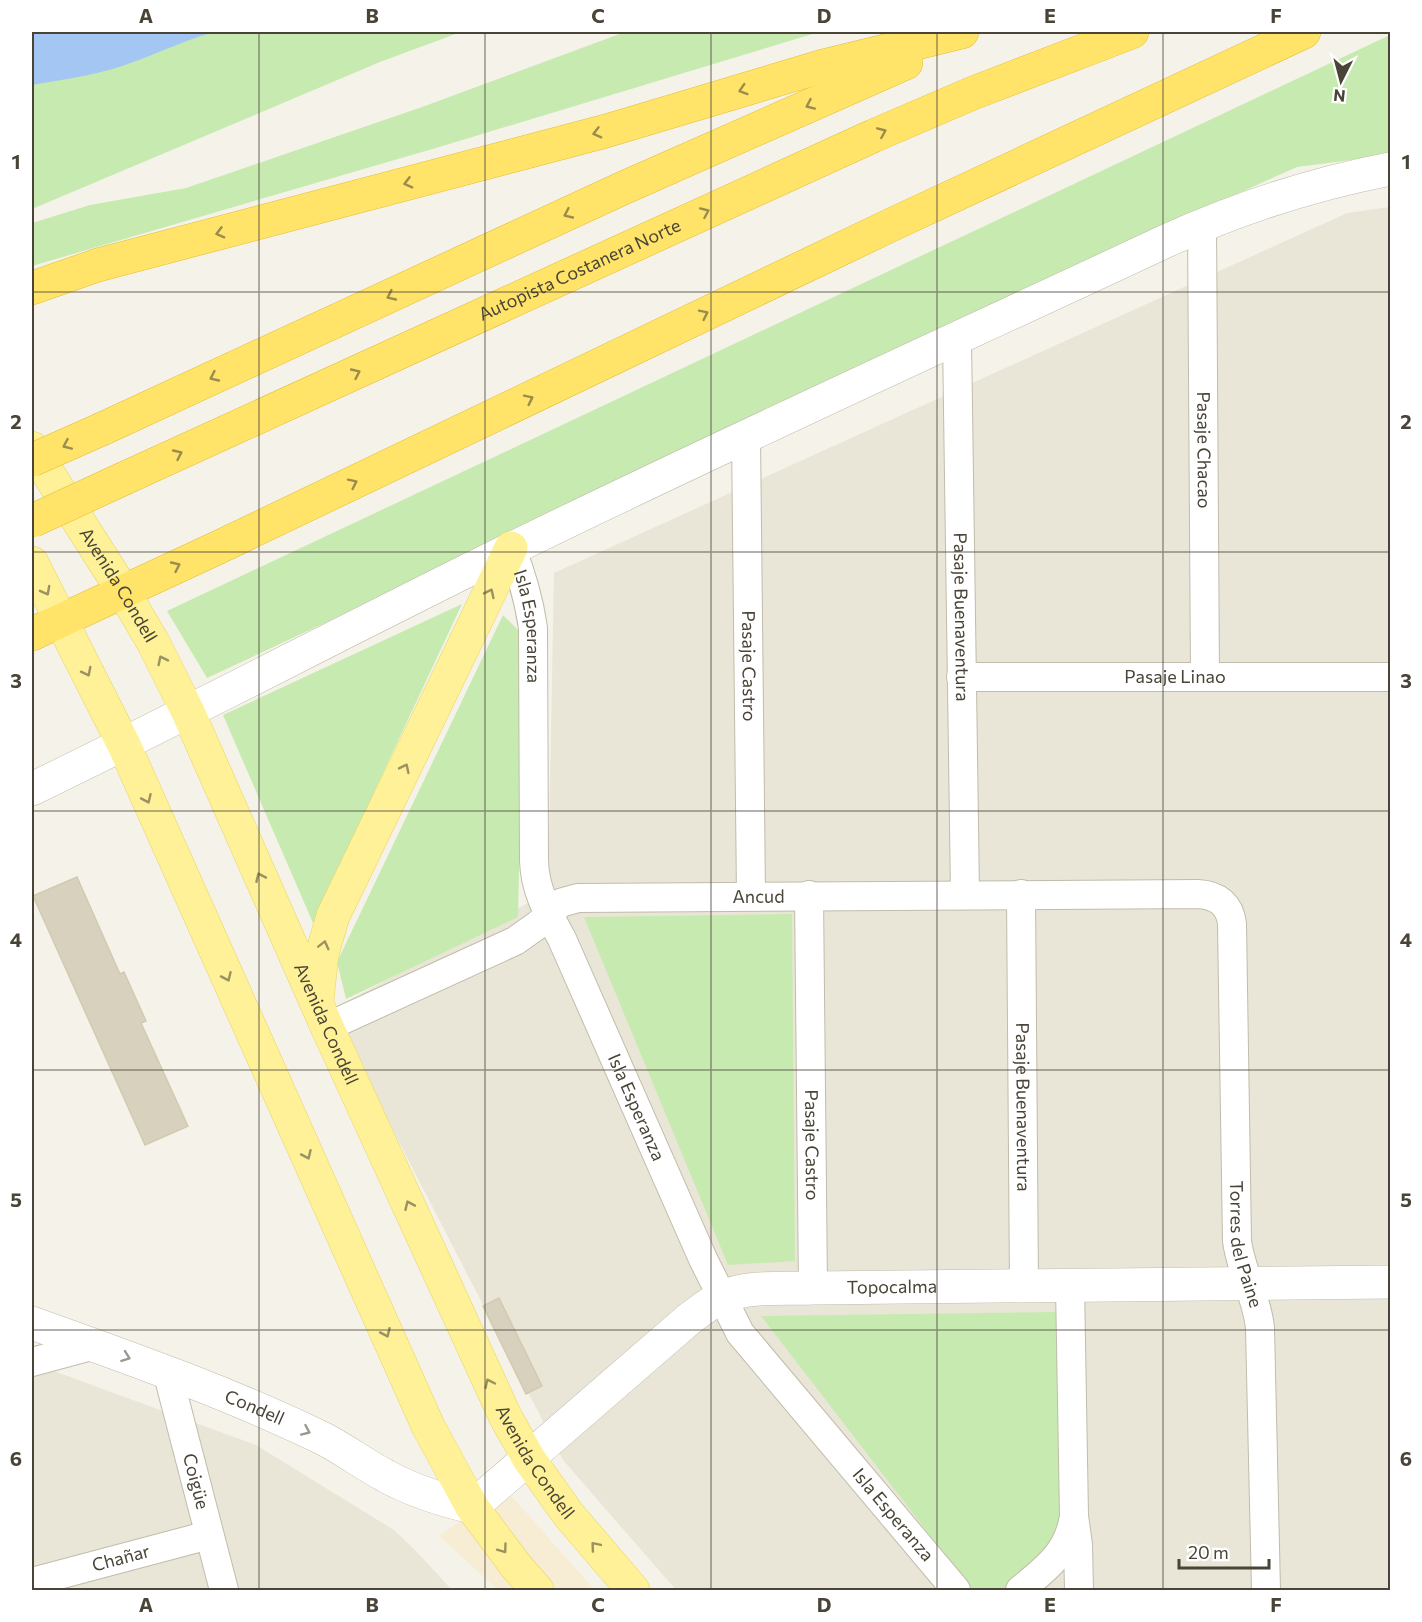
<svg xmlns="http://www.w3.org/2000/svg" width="1422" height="1622" font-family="Commissioner,sans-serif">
  <rect width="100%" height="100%" fill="#f5f3e9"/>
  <path fill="#e9e6d7" d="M1390 207V1590H676L563 1460 331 1010 548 892 554 573 1347 213Z
    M32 1363 256 1445 394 1530 417 1552 452 1590H32Z"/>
  <path fill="#f7edd4" d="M506 1490 595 1590H498L439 1536Z"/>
  <path fill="#c7eab1" d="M32 32H461L380 62 32 209Z
    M625 32H819L446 145 32 266V223L90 205 186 188 422 107Z
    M1390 35V155L1297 167 1038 283 621 485 207 678 167 611Z
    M462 604 313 923 223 715Z
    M503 615 524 636 518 917 346 999 337 962Z
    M792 914 795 1261 728 1265 584 917Z
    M1059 1312 1062 1523 1045 1560 1005 1590H972L761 1316Z"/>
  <path fill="#a4c6f3" d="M32 32H215C188 39 163 51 136 61 103 74 67 79 32 85Z"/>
  <path fill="#d7d1be" stroke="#d2cab1" stroke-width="1.5" d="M77 877 120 974 124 972 146 1021 141 1023 188 1126 145 1145 33 896Z
    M499 1298 542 1386 526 1394 483 1306Z"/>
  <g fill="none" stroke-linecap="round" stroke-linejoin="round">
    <g stroke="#c1bcab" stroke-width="30">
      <g id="minor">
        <path id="s1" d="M1202 224 1205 677"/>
        <path id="s2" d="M957 339 965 894"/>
        <path id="s3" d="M746 436 751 896"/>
        <path id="s4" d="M511 548C522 575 529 600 533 628L534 861C535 891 548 913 562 939L703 1259 740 1333 956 1590"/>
        <path id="s5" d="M961 677H1390"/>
        <path id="s6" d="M1021 894 1024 1285"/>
        <path id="s7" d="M809 895 813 1288"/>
        <path id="s8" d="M327 1027 515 941 539 924 560 903 578 898 1198 894C1218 895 1230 905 1232 924L1237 1241C1241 1271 1257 1298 1260 1328L1266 1590"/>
        <path d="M1070 1285 1074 1516 1078 1545 1079 1590"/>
        <path d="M32 1362 95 1345"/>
        <path id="s9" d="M167 1371 224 1590"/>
        <path id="s10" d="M32 1582 209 1535"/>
        <path d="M1020 1590C1044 1570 1067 1554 1073 1521"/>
      </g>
    </g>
    <g stroke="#c1bcab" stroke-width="34">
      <g id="tertiary">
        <path d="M32 789C193 711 352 627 513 548 729 442 948 343 1166 241 1238 208 1313 184 1390 169"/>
        <path id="s11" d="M32 1323C130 1358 229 1393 324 1439 345 1450 365 1465 386 1476 413 1491 442 1500 472 1507L689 1319C699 1312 709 1303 720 1298 748 1285 784 1289 813 1288L1390 1282"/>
      </g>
    </g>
    <g stroke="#e7d464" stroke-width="34">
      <g id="primary">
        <path id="s12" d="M32 448 123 591 154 644 188 712 327 1027 505 1416 529 1459 568 1514 633 1590"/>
        <path d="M32 563 124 745 428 1426 472 1507 516 1566 537 1590"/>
        <path d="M317 1001 322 954 333 916 511 548"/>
      </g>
    </g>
    <g stroke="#e2bd35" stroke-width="34">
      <g id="motorway">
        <path d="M32 288 98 265 606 131 823 66 962 32"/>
        <path d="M102 429 621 189 906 63"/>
        <path id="s13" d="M125 478 873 136 973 93 1132 32"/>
        <path d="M32 634 217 548 891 225 1304 32"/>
      </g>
    </g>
    <use href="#minor" stroke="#fff" stroke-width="28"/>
    <use href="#tertiary" stroke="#fff" stroke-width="33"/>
    <use href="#primary" stroke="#fff197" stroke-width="33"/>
    <use href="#motorway" stroke="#ffe469" stroke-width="33"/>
    <g stroke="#e2bd35" stroke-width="34" stroke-linecap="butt">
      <path id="motorway-bridge" d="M32 460 102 429
        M32 521 125 478"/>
    </g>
    <use href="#motorway-bridge" stroke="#ffe469" stroke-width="33"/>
  </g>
  <defs><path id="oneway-chevron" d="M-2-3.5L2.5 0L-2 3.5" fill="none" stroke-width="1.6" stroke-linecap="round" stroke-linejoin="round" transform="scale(1.5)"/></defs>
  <g stroke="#9b8c4e">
    <use href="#oneway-chevron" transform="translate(743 90) rotate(162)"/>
    <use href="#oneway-chevron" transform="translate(810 105) rotate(156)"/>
    <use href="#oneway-chevron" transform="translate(882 132) rotate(-23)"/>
    <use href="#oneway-chevron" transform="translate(597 133) rotate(165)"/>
    <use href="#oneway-chevron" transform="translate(408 183) rotate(165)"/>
    <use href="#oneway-chevron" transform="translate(705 212) rotate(-24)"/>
    <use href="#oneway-chevron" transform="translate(568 214) rotate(155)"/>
    <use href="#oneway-chevron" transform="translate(220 233) rotate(165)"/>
    <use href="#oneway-chevron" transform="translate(391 296) rotate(155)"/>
    <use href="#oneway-chevron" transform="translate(704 314) rotate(-26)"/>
    <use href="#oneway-chevron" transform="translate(356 373) rotate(-25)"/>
    <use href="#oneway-chevron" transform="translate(214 377) rotate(155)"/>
    <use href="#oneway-chevron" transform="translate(529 399) rotate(-26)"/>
    <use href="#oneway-chevron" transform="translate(67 445) rotate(156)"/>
    <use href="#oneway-chevron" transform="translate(178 454) rotate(-25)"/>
    <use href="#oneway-chevron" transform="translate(353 483) rotate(-26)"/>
    <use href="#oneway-chevron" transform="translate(176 566) rotate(-25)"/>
  </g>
  <g stroke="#9b9262">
    <use href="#oneway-chevron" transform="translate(46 591) rotate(62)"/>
    <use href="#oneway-chevron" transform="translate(490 593) rotate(-64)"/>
    <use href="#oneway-chevron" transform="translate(162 660) rotate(-116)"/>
    <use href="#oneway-chevron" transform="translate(87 672) rotate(63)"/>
    <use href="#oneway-chevron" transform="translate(405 768) rotate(-64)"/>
    <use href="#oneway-chevron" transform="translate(147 799) rotate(66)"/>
    <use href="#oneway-chevron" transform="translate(260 877) rotate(-114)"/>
    <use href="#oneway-chevron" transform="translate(324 945) rotate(-76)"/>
    <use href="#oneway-chevron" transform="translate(227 977) rotate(66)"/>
    <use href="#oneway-chevron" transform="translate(307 1155) rotate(66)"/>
    <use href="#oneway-chevron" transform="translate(409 1205) rotate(-114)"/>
    <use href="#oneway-chevron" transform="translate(386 1333) rotate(66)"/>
    <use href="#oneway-chevron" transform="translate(489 1383) rotate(-115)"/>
    <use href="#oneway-chevron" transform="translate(595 1546) rotate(-130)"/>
    <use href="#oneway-chevron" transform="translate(503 1549) rotate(54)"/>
  </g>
  <g stroke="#9b9891">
    <use href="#oneway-chevron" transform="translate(126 1357) rotate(20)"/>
    <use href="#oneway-chevron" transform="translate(306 1431) rotate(24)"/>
  </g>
  <path fill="none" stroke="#494437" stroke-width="1.5" stroke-opacity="0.55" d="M259 32V1590M485 32V1590M711 32V1590M937 32V1590M1163 32V1590M32 292H1390M32 552H1390M32 811H1390M32 1070H1390M32 1330H1390"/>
  <g text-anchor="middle" stroke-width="4.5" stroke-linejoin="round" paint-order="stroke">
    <g font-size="18" fill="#494437" stroke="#fff">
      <text dy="6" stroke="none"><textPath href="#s13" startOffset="500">Autopista Costanera Norte</textPath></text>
      <text dy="6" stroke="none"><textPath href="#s1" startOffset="226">Pasaje Chacao</textPath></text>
      <text dy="6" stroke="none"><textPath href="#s12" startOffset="162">Avenida Condell</textPath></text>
      <text dy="6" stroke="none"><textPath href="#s2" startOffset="278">Pasaje Buenaventura</textPath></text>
      <text dy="6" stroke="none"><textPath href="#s4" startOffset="81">Isla Esperanza</textPath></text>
      <text dy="6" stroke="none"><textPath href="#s3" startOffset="230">Pasaje Castro</textPath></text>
      <text dy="6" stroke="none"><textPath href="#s5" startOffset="214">Pasaje Linao</textPath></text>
      <text dy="6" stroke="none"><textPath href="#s8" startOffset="465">Ancud</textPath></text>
      <text dy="6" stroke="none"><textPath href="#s12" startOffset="648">Avenida Condell</textPath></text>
      <text dy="6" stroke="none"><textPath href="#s4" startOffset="584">Isla Esperanza</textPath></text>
      <text dy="6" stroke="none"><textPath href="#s6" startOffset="213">Pasaje Buenaventura</textPath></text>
      <text dy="6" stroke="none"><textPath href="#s7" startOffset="250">Pasaje Castro</textPath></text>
      <text dy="6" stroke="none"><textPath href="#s8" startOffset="1276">Torres del Paine</textPath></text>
      <text dy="6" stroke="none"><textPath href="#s11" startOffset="976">Topocalma</textPath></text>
      <text dy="6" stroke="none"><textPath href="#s11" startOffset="238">Condell</textPath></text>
      <text dy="6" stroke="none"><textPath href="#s12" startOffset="1134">Avenida Condell</textPath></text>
      <text dy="6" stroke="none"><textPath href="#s9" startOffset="114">Coigüe</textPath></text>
      <text dy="6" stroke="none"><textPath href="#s4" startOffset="1070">Isla Esperanza</textPath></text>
      <text dy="6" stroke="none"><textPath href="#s10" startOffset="92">Chañar</textPath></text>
    </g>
  </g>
  <rect width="1422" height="1622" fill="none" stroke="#ffffff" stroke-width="66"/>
  <g transform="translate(1341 81) rotate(186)" stroke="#ffffff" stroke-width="4.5" paint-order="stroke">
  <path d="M0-4.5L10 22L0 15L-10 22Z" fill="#494437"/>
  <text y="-9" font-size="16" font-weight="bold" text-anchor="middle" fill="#494437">N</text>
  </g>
  <path d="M1179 1559v9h90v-9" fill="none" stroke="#494437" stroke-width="3"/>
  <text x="1188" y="1559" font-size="18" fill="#494437" stroke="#ffffff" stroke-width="4.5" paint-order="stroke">20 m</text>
  <rect x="33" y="33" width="1356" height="1556" fill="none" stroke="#494437" stroke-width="2"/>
  <g font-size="20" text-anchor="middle" font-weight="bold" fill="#494437">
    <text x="146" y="23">A</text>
    <text x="372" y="23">B</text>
    <text x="598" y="23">C</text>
    <text x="824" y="23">D</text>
    <text x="1050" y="23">E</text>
    <text x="1276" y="23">F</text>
    <text x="16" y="169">1</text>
    <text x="1406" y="169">1</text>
    <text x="16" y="429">2</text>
    <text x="1406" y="429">2</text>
    <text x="16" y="688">3</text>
    <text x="1406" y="688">3</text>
    <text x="16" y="947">4</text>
    <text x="1406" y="947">4</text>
    <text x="16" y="1207">5</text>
    <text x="1406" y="1207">5</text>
    <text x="16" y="1466">6</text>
    <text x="1406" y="1466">6</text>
    <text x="146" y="1612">A</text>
    <text x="372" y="1612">B</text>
    <text x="598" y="1612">C</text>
    <text x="824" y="1612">D</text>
    <text x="1050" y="1612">E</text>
    <text x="1276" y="1612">F</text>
  </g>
</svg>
